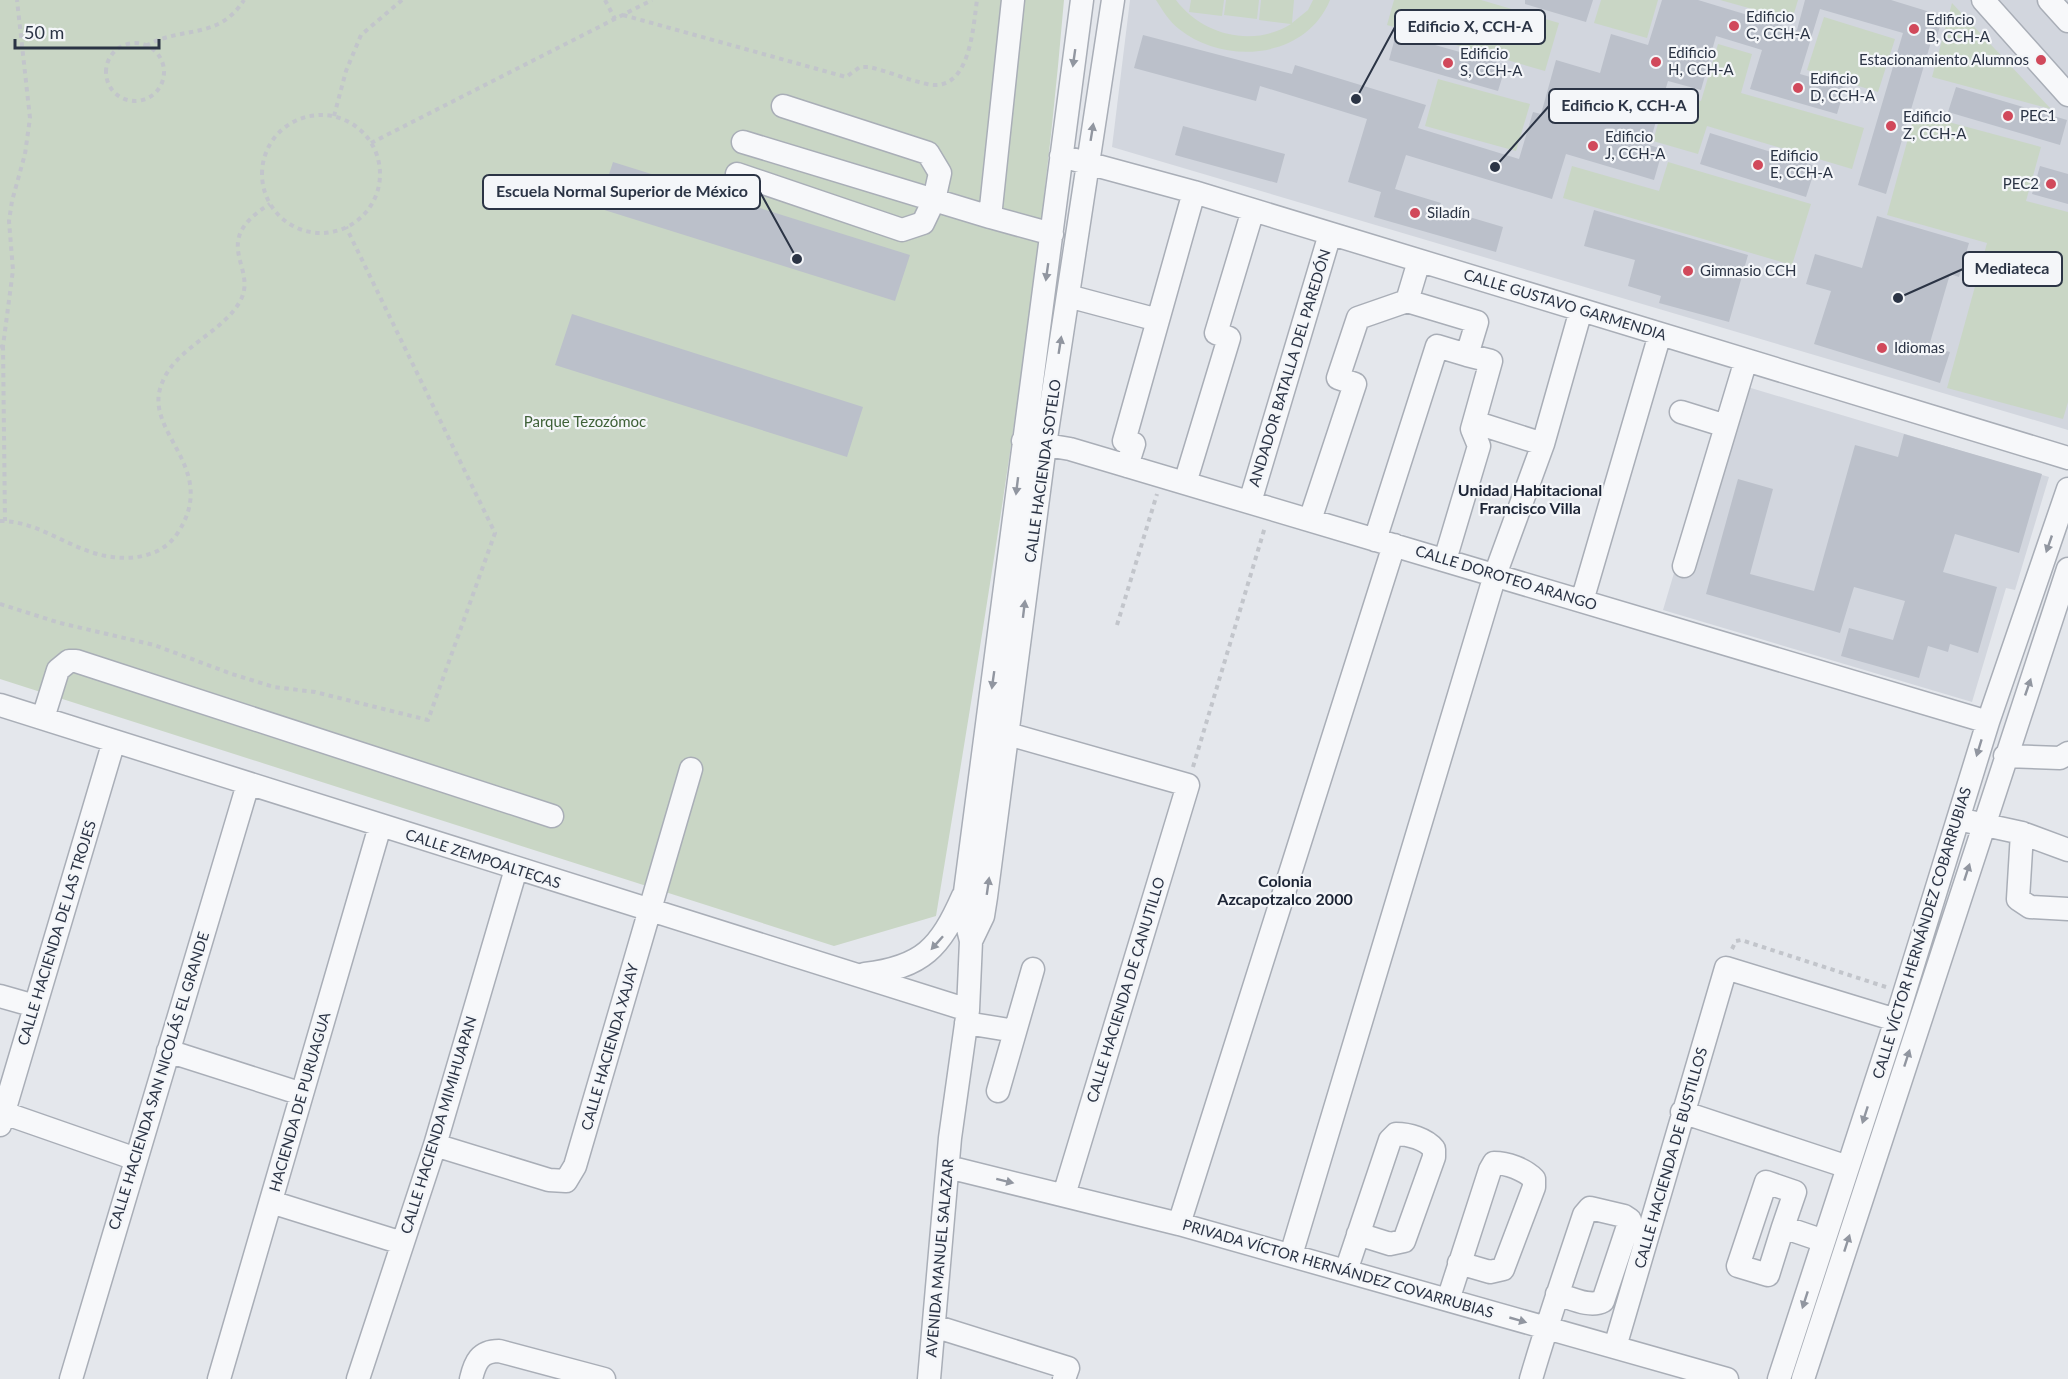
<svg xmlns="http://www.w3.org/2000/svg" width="2068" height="1379" font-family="Lato,sans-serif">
  <rect width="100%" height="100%" fill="#e4e7ec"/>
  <path fill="#d2d6de" d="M1130 0H2068V430L1112 147Z
    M1731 382 2049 477 2015 590 2006 588 1972 702 1663 610Z"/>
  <path fill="#c9d6c5" d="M0 0H1064C1038 307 986 612 936 916L834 946 0 679Z
    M1156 0H1176C1202 35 1253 48 1291 24L1259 20 1261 0H1294L1292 23 1308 10 1313 0H1330C1306 59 1225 66 1179 29 1169 21 1163 11 1156 0Z
    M1191 0H1224L1222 16 1189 12Z
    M1226 0H1259L1257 19 1224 15Z
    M1394 0H1481L1559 23 1545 71 1387 25Z
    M1601 0H1658L1647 38 1594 23Z
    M1720 0H1798L1792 20Z
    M1952 3 2051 109 1932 77Z
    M1824 17 1895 39 1878 92 1807 70Z
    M1718 44 1752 54 1741 93 1864 128 1852 169 1707 126 1698 154 1653 141 1667 92 1701 101Z
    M1438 79 1530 104 1516 151 1425 126Z
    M1915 113 2041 147 2026 201 2068 212V402L2063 419 1947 388 1987 243 1887 215Z
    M1668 162 1811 204 1792 265 1563 198 1572 166 1659 191Z"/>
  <path fill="#bbc0ca" d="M1525 0H1593L1586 22 1525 4Z
    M1662 0H1698L1797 30 1805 0H1891L1943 16 1935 43 1931 42 1886 194 1858 185 1903 33 1820 9 1800 74 1845 87 1837 114 1750 89 1762 50 1716 36 1701 90 1668 81 1649 145 1663 149 1654 180 1566 154 1552 199 1406 155 1395 189 1441 203 1439 208 1503 227 1496 252 1374 217 1381 192 1348 182 1367 119 1260 86 1256 101 1134 68 1143 35 1292 74 1295 65 1426 105 1418 128 1519 159 1533 112 1541 114 1556 60 1600 73 1611 34 1648 45Z
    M1396 34 1506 65 1498 91 1389 60Z
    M1956 87 2067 120 2060 145 1948 112Z
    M1183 126 1285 154 1277 183 1175 155Z
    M1710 133 1816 166 1806 197 1700 164Z
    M613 162 910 255 895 301 598 208Z
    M2040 166 2068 174V204L2032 194Z
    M1594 210 1748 255 1729 322 1659 303 1661 296 1628 286 1635 260 1584 246Z
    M1877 216 1969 243 1959 277 1950 274 1929 346 1950 352 1940 383 1814 344 1831 291 1806 284 1815 254 1862 268Z
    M572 314 863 407 847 457 555 365Z
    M1904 434 2042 474 2019 553 1955 534 1943 572 1997 587 1978 653 1950 644 1948 652 1928 646 1919 678 1841 656 1849 628 1893 640 1905 601 1854 587 1840 633 1706 594 1738 479 1773 489 1750 574 1814 591 1855 445 1898 457Z"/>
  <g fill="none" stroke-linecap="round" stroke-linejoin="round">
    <g stroke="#a9aeb7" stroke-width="25">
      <path id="minor" d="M1983 0 2068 95
        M2049 0 2068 21
        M743 142 990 217 1052 234
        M1061 156 1194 192 2068 458
        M737 174 902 230 923 223 934 200 940 173 928 153 783 106
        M990 217 1013 0
        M1068 296 1158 320
        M1407 301 1419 261
        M1681 412 1726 426
        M1474 422 1543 444
        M1023 441 1070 449 1988 722
        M1127 466 1134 444 1124 441 1194 192
        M1185 483 1229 338 1216 333 1253 210
        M1250 502 1330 234
        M1310 520 1355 384 1338 378 1358 318 1407 301
        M1375 540 1437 346 1467 355 1477 322 1407 301
        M1445 560 1479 446 1472 429 1491 361 1467 355
        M1684 566 1746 360
        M1582 601 1660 334
        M0 705 968 1010
        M43 718 58 670 69 661H76L552 816
        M1008 734 1188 785 1064 1195
        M2005 756 2060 758 2068 753
        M1967 821 2022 833 2068 850
        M2022 833 2018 899 2030 907 2068 909
        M971 941 983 916 986 897 1045 445 1113 0
        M865 974C923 967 940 948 963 896
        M0 996 35 1006
        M966 1023 1015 1031
        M168 1051 302 1094
        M998 1091 1033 969
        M1682 1112 1848 1167
        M4 1113 136 1159
        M0 1125 114 741
        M435 1145 549 1180 566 1181 575 1166 691 769
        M948 1167 1179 1224 1727 1379
        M271 1202 402 1243
        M1179 1224 1394 545
        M1783 1227 1795 1192 1766 1182 1738 1266 1768 1275 1783 1227 1824 1241
        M1291 1255 1495 575 1543 444 1581 310
        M1346 1271 1390 1140 1396 1134C1409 1134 1426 1139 1434 1149V1157L1404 1241 1390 1244 1358 1234
        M1448 1300 1490 1170 1494 1163C1507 1163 1524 1169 1534 1179V1187L1503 1269 1490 1272 1459 1263
        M934 1326 1068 1368 1064 1379
        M1615 1347 1726 968 1896 1020
        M71 1379 248 784
        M219 1379 380 826
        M358 1379 435 1145 516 869
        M471 1379C475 1362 480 1351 499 1351L604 1379
        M929 1379 950 1138 968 1010 971 941 964 912 965 892 1082 0
        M1531 1379C1547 1324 1566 1269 1584 1215L1590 1208 1624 1216 1630 1220 1603 1301C1590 1308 1571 1298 1557 1294
        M1779 1379 1896 1020 1988 722 2068 489
        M1803 1379 2068 569"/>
    </g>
    <path stroke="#c2c5cb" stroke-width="4" stroke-dasharray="4.5 4.5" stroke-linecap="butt" d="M605 0 615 19
      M623 15 846 77 860 67H869C888 71 907 80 927 84 970 94 973 28 977 0
      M106 72a29 29 0 1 1 58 0a29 29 0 1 1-58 0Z
      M146 46C182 25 218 41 244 0
      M262 174a59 59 0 1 1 118 0a59 59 0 1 1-118 0Z
      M334 116 346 71 361 35 402 0
      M371 143 652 0
      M3 346 5 521
      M0 347 3 346 13 270 9 221 12 201 25 154 30 118 17 0
      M0 521C41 521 72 552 112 557 136 560 163 555 177 534 220 470 147 435 160 389 171 349 219 336 239 303 261 268 206 243 270 204
      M0 604 60 623 154 645 232 674 274 687 315 692 428 720 495 533 346 227
      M1117 625 1157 494
      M1193 767 1265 527
      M1732 949 1736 941 1741 940 1886 987"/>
    <use href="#minor" stroke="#f7f8fa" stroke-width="22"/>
  </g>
  <defs><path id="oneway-solid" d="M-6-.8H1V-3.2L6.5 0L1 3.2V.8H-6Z" transform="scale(1.5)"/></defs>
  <g fill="#9196a0">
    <use href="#oneway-solid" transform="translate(1074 58) rotate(98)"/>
    <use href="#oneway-solid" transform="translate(1092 132) rotate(-81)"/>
    <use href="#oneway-solid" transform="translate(1047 272) rotate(98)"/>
    <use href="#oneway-solid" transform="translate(1060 345) rotate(-81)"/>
    <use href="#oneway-solid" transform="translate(1017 486) rotate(97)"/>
    <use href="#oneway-solid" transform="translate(2049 544) rotate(109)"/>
    <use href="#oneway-solid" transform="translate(1024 609) rotate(-83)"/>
    <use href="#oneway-solid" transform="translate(993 680) rotate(98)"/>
    <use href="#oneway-solid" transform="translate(2028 687) rotate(-71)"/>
    <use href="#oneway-solid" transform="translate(1979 748) rotate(107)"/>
    <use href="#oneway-solid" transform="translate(1967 872) rotate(-72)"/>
    <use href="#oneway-solid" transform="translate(988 886) rotate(-82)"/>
    <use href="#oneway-solid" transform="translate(937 943) rotate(132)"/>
    <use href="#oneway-solid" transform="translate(1907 1058) rotate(-72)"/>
    <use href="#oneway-solid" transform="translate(1865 1115) rotate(108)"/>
    <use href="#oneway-solid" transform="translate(1005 1181) rotate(14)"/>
    <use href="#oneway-solid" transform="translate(1847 1243) rotate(-72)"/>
    <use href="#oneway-solid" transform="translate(1805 1300) rotate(108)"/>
    <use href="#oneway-solid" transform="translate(1518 1320) rotate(16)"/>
  </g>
  <g fill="#d1495b" stroke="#f4f6f9" stroke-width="2">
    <circle cx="1734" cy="26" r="6"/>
    <circle cx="1914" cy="29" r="6"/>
    <circle cx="2041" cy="60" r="6"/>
    <circle cx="1656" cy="62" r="6"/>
    <circle cx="1448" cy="63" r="6"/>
    <circle cx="1798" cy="88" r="6"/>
    <circle cx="2008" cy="116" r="6"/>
    <circle cx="1891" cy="126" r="6"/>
    <circle cx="1593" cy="146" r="6"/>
    <circle cx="1758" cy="165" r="6"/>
    <circle cx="2051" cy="184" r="6"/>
    <circle cx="1415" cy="213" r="6"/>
    <circle cx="1688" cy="271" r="6"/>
    <circle cx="1882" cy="348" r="6"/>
  </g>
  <g text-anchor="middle" stroke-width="4.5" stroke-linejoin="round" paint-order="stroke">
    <g font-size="15" fill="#2b3445" stroke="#f4f6f9" text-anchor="start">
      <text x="1746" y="22">Edificio<tspan x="1746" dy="17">C, CCH-A</tspan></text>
      <text x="1926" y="25">Edificio<tspan x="1926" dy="17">B, CCH-A</tspan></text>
      <text x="1668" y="58">Edificio<tspan x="1668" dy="17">H, CCH-A</tspan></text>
      <text x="1460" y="59">Edificio<tspan x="1460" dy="17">S, CCH-A</tspan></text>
      <text x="2029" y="65" text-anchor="end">Estacionamiento Alumnos</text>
      <text x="1810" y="84">Edificio<tspan x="1810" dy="17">D, CCH-A</tspan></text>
      <text x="2020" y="121">PEC1</text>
      <text x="1903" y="122">Edificio<tspan x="1903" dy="17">Z, CCH-A</tspan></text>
      <text x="1605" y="142">Edificio<tspan x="1605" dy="17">J, CCH-A</tspan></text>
      <text x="1770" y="161">Edificio<tspan x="1770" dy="17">E, CCH-A</tspan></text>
      <text x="2039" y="189" text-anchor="end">PEC2</text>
      <text x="1427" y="218">Siladín</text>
      <text x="1700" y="276">Gimnasio CCH</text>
      <text x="1894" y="353">Idiomas</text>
    </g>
    <g font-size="15" fill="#2b3445" stroke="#f4f6f9">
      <text transform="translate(1565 305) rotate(17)" y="5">CALLE GUSTAVO GARMENDIA</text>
      <text transform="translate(1290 368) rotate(-73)" y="5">ANDADOR BATALLA DEL PAREDÓN</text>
      <text transform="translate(1043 471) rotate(-82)" y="5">CALLE HACIENDA SOTELO</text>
      <text transform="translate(1506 578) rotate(17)" y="5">CALLE DOROTEO ARANGO</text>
      <text transform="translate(483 859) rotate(18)" y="5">CALLE ZEMPOALTECAS</text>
      <text transform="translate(57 933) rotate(-73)" y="5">CALLE HACIENDA DE LAS TROJES</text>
      <text transform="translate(1922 933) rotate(-73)" y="5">CALLE VÍCTOR HERNÁNDEZ COBARRUBIAS</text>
      <text transform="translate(1126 990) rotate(-73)" y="5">CALLE HACIENDA DE CANUTILLO</text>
      <text transform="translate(610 1047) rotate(-74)" y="5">CALLE HACIENDA XAJAY</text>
      <text transform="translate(159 1081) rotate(-73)" y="5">CALLE HACIENDA SAN NICOLÁS EL GRANDE</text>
      <text transform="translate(300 1102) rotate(-74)" y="5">HACIENDA DE PURUAGUA</text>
      <text transform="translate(439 1125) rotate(-73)" y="5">CALLE HACIENDA MIMIHUAPAN</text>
      <text transform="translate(1671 1158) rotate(-74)" y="5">CALLE HACIENDA DE BUSTILLOS</text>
      <text transform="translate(940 1258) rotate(-85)" y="5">AVENIDA MANUEL SALAZAR</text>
      <text transform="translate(1338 1269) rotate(16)" y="5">PRIVADA VÍCTOR HERNÁNDEZ COVARRUBIAS</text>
    </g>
    <g font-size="15" fill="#3f6138" stroke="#f4f6f9">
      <text x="585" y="427">Parque Tezozómoc</text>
    </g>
    <g font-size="16" font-weight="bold" fill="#1d2536" stroke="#f4f6f9">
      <text x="1530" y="496">Unidad Habitacional<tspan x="1530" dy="18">Francisco Villa</tspan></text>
      <text x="1285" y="887">Colonia<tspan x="1285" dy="18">Azcapotzalco 2000</tspan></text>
    </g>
  </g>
  <path fill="none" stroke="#2b3445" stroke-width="2" d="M1356 99L1395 27M1495 167L1549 106M797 259L760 192M1898 298L1963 269"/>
  <g fill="#2b3445" stroke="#f4f6f9" stroke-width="2">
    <circle cx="1356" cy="99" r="6"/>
    <circle cx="1495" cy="167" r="6"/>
    <circle cx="797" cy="259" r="6"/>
    <circle cx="1898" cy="298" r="6"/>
  </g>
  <g fill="#f4f6f9" stroke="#2b3445" stroke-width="2">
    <rect x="1395" y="10" width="150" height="34" rx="6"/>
    <rect x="1549" y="89" width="149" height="34" rx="6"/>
    <rect x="483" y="175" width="277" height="34" rx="6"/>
    <rect x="1963" y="252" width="99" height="34" rx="6"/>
  </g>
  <g font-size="16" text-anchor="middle" font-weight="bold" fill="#2b3445">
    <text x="1470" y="32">Edificio X, CCH-A</text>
    <text x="1624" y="111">Edificio K, CCH-A</text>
    <text x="622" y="197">Escuela Normal Superior de México</text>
    <text x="2012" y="274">Mediateca</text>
  </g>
  <path d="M15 39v9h144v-9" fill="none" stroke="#2b3445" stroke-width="3"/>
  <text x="24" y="39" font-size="18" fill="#2b3445" stroke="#f4f6f9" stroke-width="4.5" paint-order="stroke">50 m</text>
</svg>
